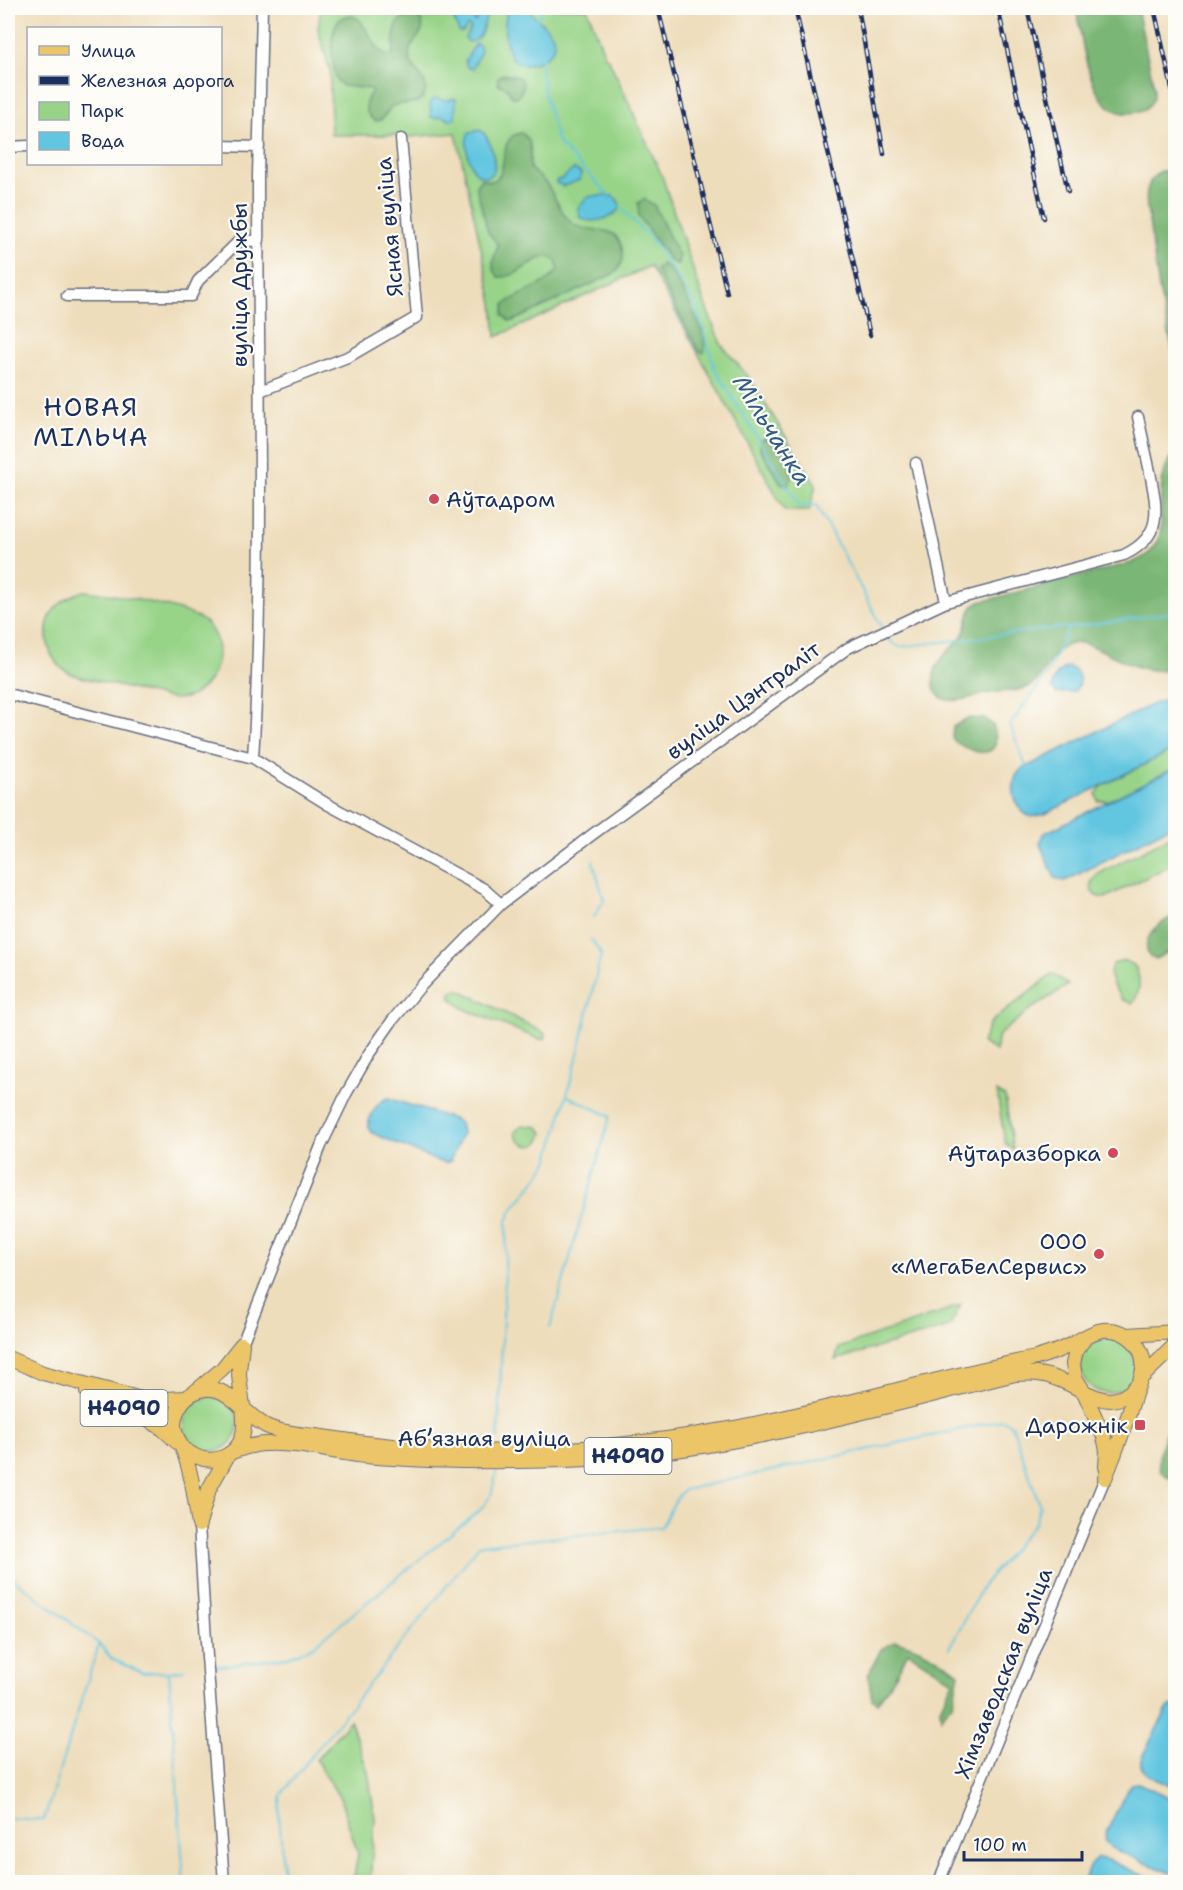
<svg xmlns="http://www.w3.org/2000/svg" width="1183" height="1890" font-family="'Shantell Sans',sans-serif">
  <rect width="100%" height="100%" fill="#fdfcf7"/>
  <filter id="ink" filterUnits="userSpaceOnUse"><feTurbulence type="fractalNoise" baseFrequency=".0167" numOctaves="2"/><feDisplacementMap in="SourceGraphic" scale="12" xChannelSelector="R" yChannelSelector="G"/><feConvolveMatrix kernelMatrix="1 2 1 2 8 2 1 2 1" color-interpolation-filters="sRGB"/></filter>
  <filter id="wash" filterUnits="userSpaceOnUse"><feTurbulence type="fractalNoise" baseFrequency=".008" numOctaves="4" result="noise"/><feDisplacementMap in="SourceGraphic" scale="24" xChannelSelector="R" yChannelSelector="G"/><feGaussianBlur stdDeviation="1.35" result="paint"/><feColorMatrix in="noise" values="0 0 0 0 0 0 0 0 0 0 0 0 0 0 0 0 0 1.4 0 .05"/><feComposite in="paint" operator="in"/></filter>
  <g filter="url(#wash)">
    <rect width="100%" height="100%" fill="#edb"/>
    <path fill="#98d488" stroke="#5a8273" stroke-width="1.5" d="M321 8H587L605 56 609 60 662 176 704 302 721 344 750 379 816 485 809 511H785L650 266 496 337 493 303 456 133 409 137 395 135H331L330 70 318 29Z
      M83 591C108 593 190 607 206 623 234 651 209 706 168 698 147 693 127 688 106 683 93 680 78 678 66 671 51 662 46 644 47 628 49 607 66 598 83 591Z
      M1175 749V768L1108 801H1098L1096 794 1102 786Z
      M1175 834V863L1105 898 1099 897 1092 892 1091 883 1096 875Z
      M1123 960 1134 965C1141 976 1141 994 1132 1003L1123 1000C1115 990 1105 976 1113 964Z
      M1053 974 1068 985 1031 1009 999 1035 996 1051 982 1043 990 1023Z
      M453 990H460L543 1032 546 1035 545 1039H539L476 1014 463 1008 450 997Z
      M997 1092 1005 1097 1013 1150 1005 1143Z
      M522 1125 539 1127 543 1133 539 1143C529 1149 517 1144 515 1132Z
      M961 1305 949 1327 835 1360 839 1348Z
      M1081 1366a27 27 0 1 1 54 0a27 27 0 1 1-54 0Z
      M95 1390 172 1405 169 1428Z
      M184 1424a27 27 0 1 1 54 0a27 27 0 1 1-54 0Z
      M350 1720 368 1772 375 1818 370 1882H353L358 1854 340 1798 316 1760Z"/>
    <path fill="#7ab674" stroke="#4a7269" stroke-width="1.5" d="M1076 8H1137L1154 87C1155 98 1152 106 1142 110 1089 131 1083 41 1076 8Z
      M412 15 419 17C431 34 409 39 409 55 409 70 434 81 423 97 417 106 402 102 392 106L381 120 375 121C364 114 363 103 371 93V89L343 86 337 81C332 68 324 13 351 16 366 17 372 50 388 56L393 53C395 38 391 17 412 15Z
      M503 74 518 77 522 80 523 88 518 97H512L507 88 498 84V77Z
      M521 133C535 140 529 155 530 168 534 173 539 176 544 181 555 193 559 213 572 223 590 237 619 218 623 254 624 262 620 268 613 274L513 321H509L503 315 505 304C519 293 551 284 558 269L556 261C539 246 521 280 499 277 488 267 495 256 498 245L488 232 476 186 481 179C484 179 487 181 490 181 512 180 494 136 521 133Z
      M1161 171H1168L1175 176V361L1159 289 1147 208C1145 192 1147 180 1161 171Z
      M644 199 654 205 679 256 678 264 671 262 639 217 638 203Z
      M662 264 668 267C679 284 710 334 704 353L699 351 659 276 656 269Z
      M766 438C781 443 791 462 792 478L788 485 781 483 760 449V440Z
      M1175 455V671C1162 671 1148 671 1135 666 1118 661 1092 641 1075 643 1045 649 1050 675 1030 686 1018 693 999 690 985 694 970 698 939 710 934 686 933 678 934 670 938 664 944 653 955 646 962 636 968 627 967 615 973 606L980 602 1131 563C1178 546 1153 512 1164 474 1166 466 1168 459 1175 455Z
      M970 718 985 719 993 725C1005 761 975 756 954 741L952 737 953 727 964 720Z
      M1175 915V948L1156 959 1150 957C1138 938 1160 923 1175 915Z
      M1175 1418 1176 1481H1174L1161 1472C1155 1457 1164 1430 1175 1418Z
      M895 1641C920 1647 939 1658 959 1673L953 1703 941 1718 940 1708 953 1681 908 1652 896 1675 877 1703 872 1699 868 1675 881 1649Z"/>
    <path fill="#62c6e0" stroke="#3e7a9f" stroke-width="1.5" d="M478 8H491C481 19 487 40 468 42L465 38 471 27 467 26 463 32H459L451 12 454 9 465 11 475 22 480 14Z
      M510 8H529C532 18 541 21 548 29 565 49 543 62 525 65L512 59C505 45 501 20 510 8Z
      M476 43 480 46 481 51 472 69 467 67 465 61Z
      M436 98 447 101 453 98 456 99 455 119 450 120 442 116 434 118 431 117 430 102Z
      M480 130C490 136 496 160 494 172 474 192 461 145 469 133Z
      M574 169 581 173 580 180 564 186 556 183 557 180 562 179Z
      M606 195C614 196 620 199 620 208 613 219 590 225 580 217L578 209C590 192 586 198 606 195Z
      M1068 667C1077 669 1080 675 1080 684L1074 691 1057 694 1052 689C1053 679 1058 670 1068 667Z
      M1175 698V749L1045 814 1032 817C1013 812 1007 780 1022 769L1155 703Z
      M1175 768V824L1067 880 1063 881 1055 878 1041 847 1040 842 1043 834Z
      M388 1098 453 1119 460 1123 462 1134 450 1161 446 1163 437 1161 372 1133 368 1127C369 1116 377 1102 388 1098Z
      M1175 1705H1176L1175 1787C1162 1781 1138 1777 1141 1759L1166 1711 1170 1706Z
      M1138 1783 1175 1800V1875L1111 1848 1105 1841 1106 1833 1127 1790 1132 1784Z
      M1098 1858 1108 1860 1158 1882H1083L1092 1863Z"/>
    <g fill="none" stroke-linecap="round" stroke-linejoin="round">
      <path stroke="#62c6e0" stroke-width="2" d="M536 21 543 8
        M540 59 544 93 558 143 609 195
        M619 206 653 241 696 306 715 369 799 505H816L882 627
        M886 634 891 642 900 647 1065 627 1068 628 1176 612
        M1027 769 1010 725 1047 674 1068 629
        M593 861 604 900 594 917
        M550 1328 610 1116 568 1096
        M498 1439 507 1221 514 1207 539 1176 549 1160 579 1051 601 954 591 939
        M8 1575 99 1644 112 1659 143 1673 169 1672 184 1882
        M213 1667 288 1657 312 1647 479 1511 491 1496 497 1470
        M169 1672 184 1670
        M8 1818 44 1820 99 1644
        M284 1882 279 1812 281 1795 479 1545 661 1527C669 1515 673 1499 684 1490L1003 1420 1012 1425 1040 1506 1035 1523 984 1584 949 1648"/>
    </g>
  </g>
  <g filter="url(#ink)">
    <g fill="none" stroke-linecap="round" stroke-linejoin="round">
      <g stroke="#656c7f" stroke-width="13">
        <path id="minor" d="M220 146 259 147
          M8 147 28 146
          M67 296H191L198 281 238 242 259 240
          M260 391 350 356 417 317 401 139
          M916 463 946 602
          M8 694 253 758 327 804 484 889 501 904
          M253 758C265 564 258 370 258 176 259 120 261 64 262 8
          M242 1344 321 1146 346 1094 369 1054 392 1021 419 988 501 904 593 834 848 648 946 602 1124 555C1164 536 1157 509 1150 472 1146 454 1142 436 1138 417
          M199 1525 207 1657 224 1882
          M939 1882 1105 1478"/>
      </g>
      <g stroke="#656c7f" stroke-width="16">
        <path id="major" d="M1127 1335 1176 1332
          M1085 1338 1076 1350 1073 1364 1075 1378 1083 1390 1104 1437 1107 1450 1106 1467
          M8 1358 43 1373 145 1400 186 1398
          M1141 1378 1176 1344
          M196 1391 222 1369 241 1345
          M87 1392 142 1415 163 1429 177 1442
          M183 1448C194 1457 206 1463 221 1458 259 1444 239 1401 239 1371 240 1362 241 1353 242 1344
          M234 1451C244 1448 255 1444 265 1444 302 1442 340 1455 377 1457 441 1462 504 1462 567 1460 719 1455 868 1410 1015 1374 1030 1373 1043 1373 1057 1379 1086 1389 1111 1417 1137 1385
          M200 1520 209 1489 228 1455
          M199 1525C195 1500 192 1474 183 1450 180 1443 175 1435 174 1427 174 1413 181 1400 193 1393 224 1376 241 1413 266 1426 281 1433 299 1434 315 1436 347 1441 379 1445 411 1448 514 1457 622 1448 724 1430 829 1411 931 1378 1036 1358 1046 1355 1056 1352 1066 1347 1078 1342 1091 1331 1103 1330 1126 1328 1146 1346 1143 1369 1142 1377 1139 1384 1136 1391 1127 1421 1117 1449 1105 1478"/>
      </g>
      <use href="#minor" stroke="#fff" stroke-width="10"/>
      <use href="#major" stroke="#edc569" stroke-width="14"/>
      <g stroke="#1b2f5e" stroke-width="4.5">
        <path id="rail" d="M658 8 727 293
          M795 8 870 335
          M858 8 884 154
          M998 8 1044 218
          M1027 8 1068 191
          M1154 8 1176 106"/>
      </g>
      <use href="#rail" stroke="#fdfcf7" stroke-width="2" stroke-dasharray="7" stroke-linecap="butt"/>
    </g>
  </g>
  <g fill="#d1495b" stroke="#fdfcf7" stroke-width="2">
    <circle cx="434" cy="499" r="6"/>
    <circle cx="1113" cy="1153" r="6"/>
    <circle cx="1099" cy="1254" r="6"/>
    <rect x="1134" y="1419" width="12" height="12" rx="3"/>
  </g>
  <g text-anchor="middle" stroke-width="4.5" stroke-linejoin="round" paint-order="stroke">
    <g fill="#fdfcf7" stroke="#5f6c8c" stroke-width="1.5">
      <rect x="80.5" y="1390" width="87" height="36" rx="4.5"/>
      <rect x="584.5" y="1438" width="87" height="36" rx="4.5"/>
    </g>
    <g font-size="21" font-weight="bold" fill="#1b2f5e">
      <text x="124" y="1415">Н4090</text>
      <text x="628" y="1463">Н4090</text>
    </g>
    <g font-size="22" fill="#1b2f5e" stroke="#fdfcf7">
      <text transform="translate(389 227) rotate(-95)" y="8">Ясная вуліца</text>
      <text transform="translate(239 285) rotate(-90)" y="8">вуліца Дружбы</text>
      <text transform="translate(743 700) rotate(-36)" y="8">вуліца Цэнтраліт</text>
      <text x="484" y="1446">Абʼязная вуліца</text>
      <text transform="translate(1003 1673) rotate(-68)" y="8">Хімзаводская вуліца</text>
    </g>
    <g font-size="22" fill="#1b2f5e" stroke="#fdfcf7" text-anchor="end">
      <text x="446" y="507" text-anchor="start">Аўтадром</text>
      <text x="1101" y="1161">Аўтаразборка</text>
      <text x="1087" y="1249">ООО<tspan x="1087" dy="25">«МегаБелСервис»</tspan></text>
      <text x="1128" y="1433">Дарожнік</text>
    </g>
    <g font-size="24" font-style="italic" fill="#305c85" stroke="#fdfcf7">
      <text transform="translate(772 430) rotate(58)" y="8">Мільчанка</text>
    </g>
    <g font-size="26" letter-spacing="1.5" fill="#1b2f5e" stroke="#fdfcf7">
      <text x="91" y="416">НОВАЯ<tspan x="91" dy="30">МІЛЬЧА</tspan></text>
    </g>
  </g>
  <rect width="1183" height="1890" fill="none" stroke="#fdfcf7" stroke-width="30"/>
  <rect x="27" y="27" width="195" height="138" fill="#fdfcf7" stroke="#a3aaba" stroke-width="1.5"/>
  <rect x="39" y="46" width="30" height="9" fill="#edc569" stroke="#a3aaba" stroke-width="1.5"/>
  <text x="81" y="57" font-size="18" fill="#1b2f5e">Улица</text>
  <rect x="39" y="76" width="30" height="9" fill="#1b2f5e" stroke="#a3aaba" stroke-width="1.5"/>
  <text x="81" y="87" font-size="18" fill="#1b2f5e">Железная дорога</text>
  <rect x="39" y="102" width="30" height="18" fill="#98d488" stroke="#a3aaba" stroke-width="1.5"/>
  <text x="81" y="117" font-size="18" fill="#1b2f5e">Парк</text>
  <rect x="39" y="132" width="30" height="18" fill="#62c6e0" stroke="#a3aaba" stroke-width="1.5"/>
  <text x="81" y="147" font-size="18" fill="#1b2f5e">Вода</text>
  <path d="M964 1851v9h118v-9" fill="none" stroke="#1b2f5e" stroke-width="3"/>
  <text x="973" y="1851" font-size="18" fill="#1b2f5e" stroke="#fdfcf7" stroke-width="4.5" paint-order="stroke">100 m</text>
</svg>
